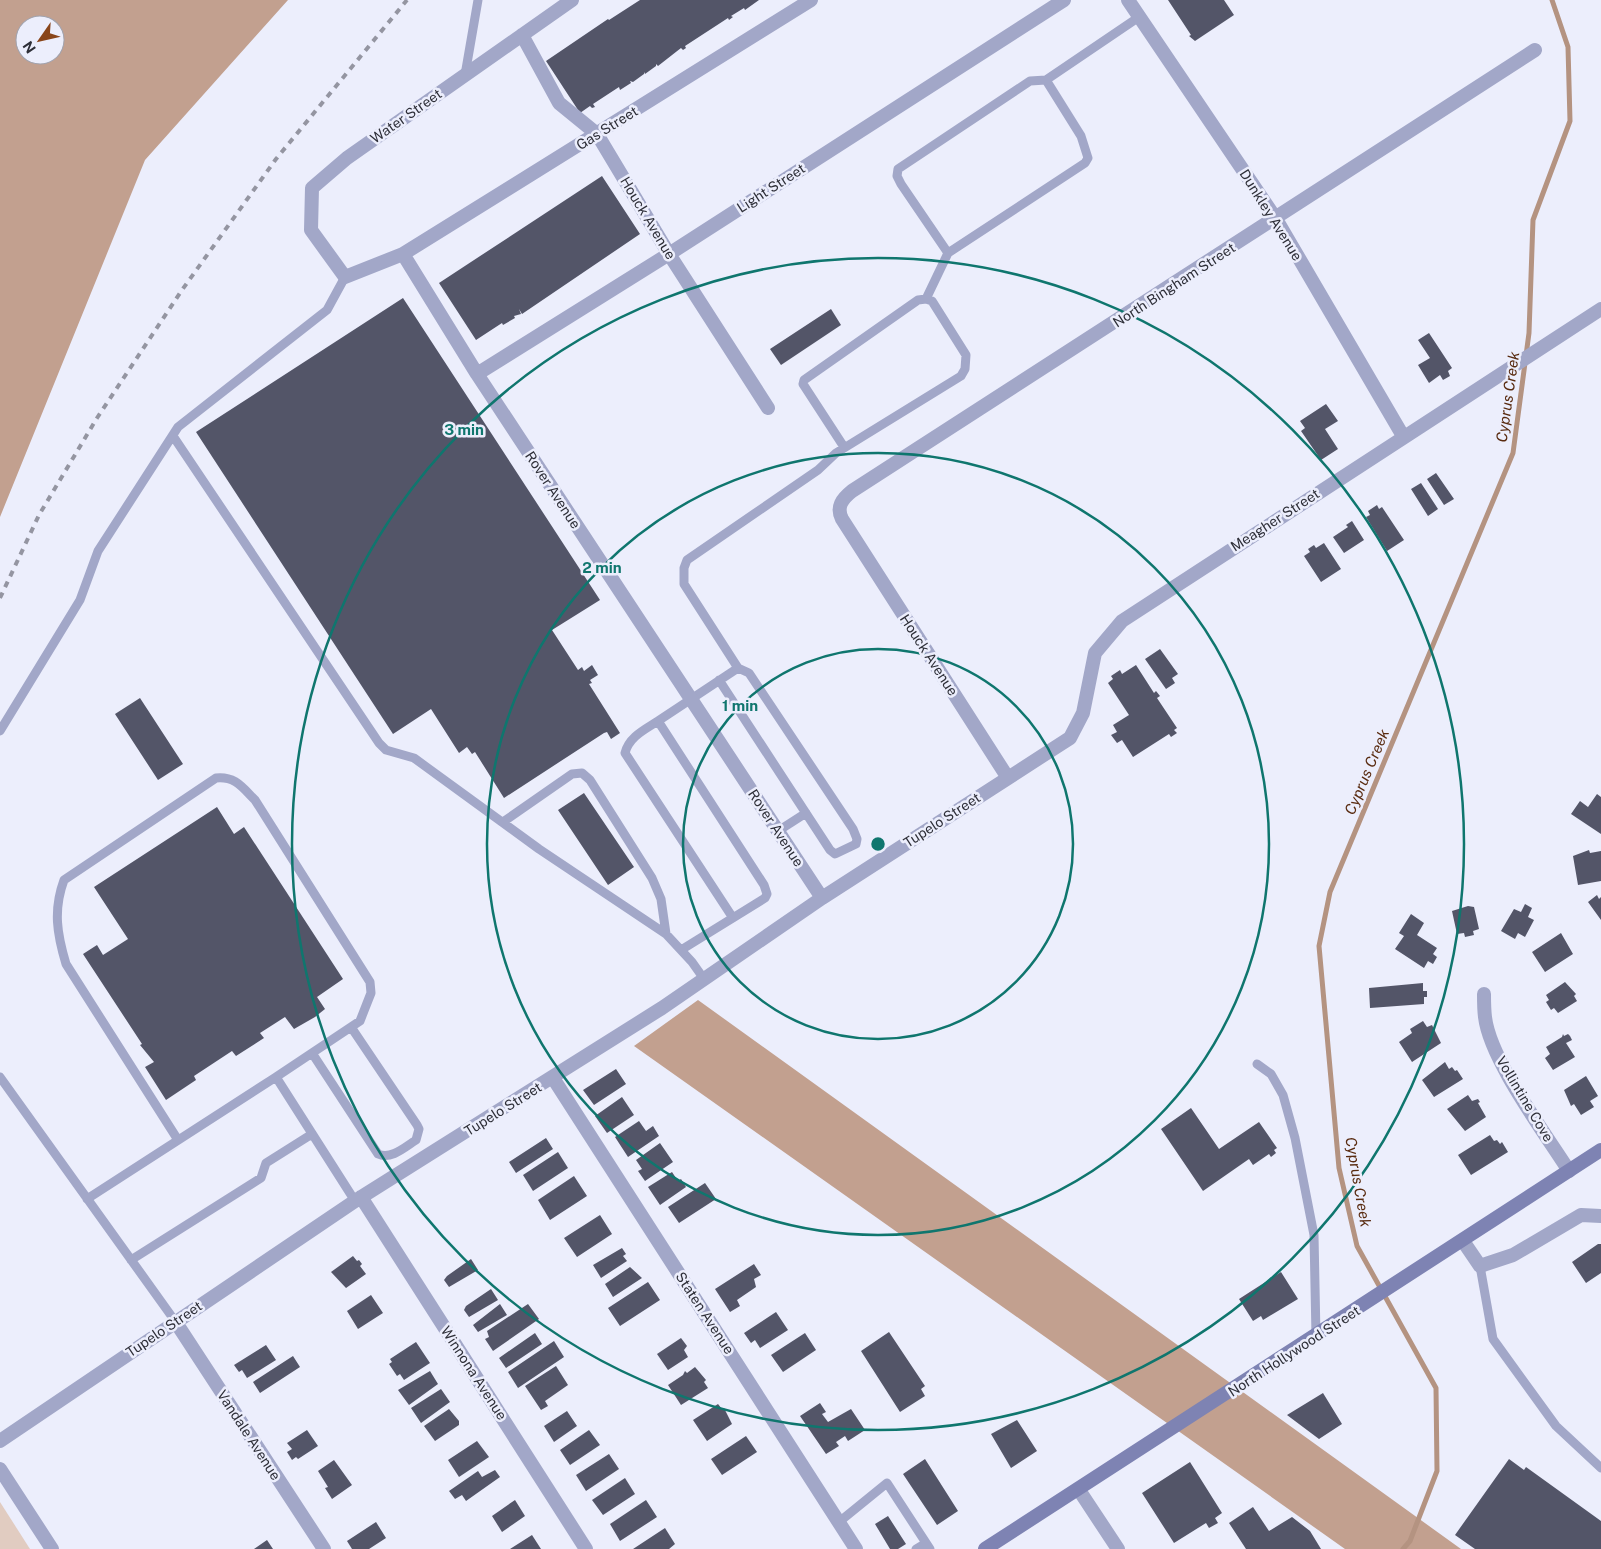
<svg xmlns="http://www.w3.org/2000/svg" width="1601" height="1549" font-family="'Public Sans',sans-serif">
  <rect width="100%" height="100%" fill="#eceefc"/>
  <path fill="#e1ccc1" d="M0 1502 30 1549H0Z"/>
  <path fill="#c2a08f" fill-rule="evenodd" d="M0 0H288L145 160 0 517ZM25 25H55V55H25Z
    M698 1000 1461 1549H1345L634 1046Z"/>
  <g fill="none" stroke-linecap="round" stroke-linejoin="round">
    <path stroke="#b49381" stroke-width="5" d="M1403 1549 1410 1541 1437 1471 1436 1388 1357 1246 1339 1168 1319 946 1330 892 1513 453 1529 333 1533 220 1570 121 1568 47 1552 0"/>
  </g>
  <path fill="#535568" d="M640 0H759L745 10 744 8 731 16 733 17 729 20 728 18 685 46 686 48 683 50 681 48 658 66 656 64V66L645 74 644 72V74L633 82 630 81 631 83 620 90 619 87 593 104 595 107 592 108 590 106 580 113 546 61 608 19 609 20Z
    M1168 0H1224L1234 15 1195 41 1189 36 1191 35Z
    M602 176 640 234 522 314 519 309 521 314 514 316 515 318 503 325 502 323 476 340 439 283Z
    M403 298 600 600 552 630 578 670 582 667 584 671 592 665 598 675 590 680 592 683 589 684 620 733 611 739 607 732 604 733 504 798 475 752 472 754 467 747 459 753 431 709 393 734 196 432Z
    M831 309 841 325 781 365 770 349Z
    M1429 333 1452 368 1448 371 1450 376 1443 380 1440 375 1429 383 1418 365 1430 358 1418 340Z
    M1326 404 1338 421 1325 429 1338 449 1321 460 1301 431 1305 428 1300 421Z
    M1436 473 1454 499 1444 505 1427 479Z
    M1421 483 1438 509 1428 516 1411 489Z
    M1377 505 1379 509 1382 507 1404 540 1387 551 1366 517 1370 515 1368 511Z
    M1352 521 1364 540 1344 553 1333 537 1348 527 1346 525Z
    M1324 543 1341 569 1321 582 1304 556 1310 552 1308 549 1314 545 1316 548Z
    M1160 649 1178 674 1172 678 1175 683 1166 689 1145 659Z
    M1136 665 1154 693 1156 691 1160 696 1157 698 1177 728 1174 730 1177 733 1171 737 1169 734 1133 757 1122 740 1117 743 1111 735 1117 732 1113 725 1129 715 1108 683 1113 679 1111 676 1120 670 1122 674Z
    M140 698 183 764 158 780 115 714Z
    M584 793 634 867 608 885 558 810Z
    M1597 794 1601 797V834L1571 814 1580 801 1588 807Z
    M217 807 234 834 244 827 343 979 317 997 325 1009 315 1017 294 1029 285 1017 260 1033 264 1038 236 1056 232 1051 194 1076 196 1080 166 1100 145 1067 154 1062 140 1045 142 1044 83 954 97 945 103 955 128 939 94 887Z
    M1589 850 1590 853 1601 851V881L1578 885 1573 856Z
    M1597 895 1599 899 1601 897V920L1588 902Z
    M1525 904 1532 908 1528 917 1534 920 1525 937 1518 933 1515 939 1501 931 1514 909 1521 912Z
    M1468 906 1474 907 1479 929 1473 931 1474 935 1465 937 1464 933 1457 934 1452 911Z
    M1411 914 1424 923 1417 935 1437 948 1433 954 1437 957 1433 964 1428 961 1424 968 1395 949 1404 936 1399 933Z
    M1561 933 1573 954 1545 972 1532 952Z
    M1565 982 1576 994 1574 996 1577 1001 1558 1013 1554 1008 1551 1010 1546 1002 1549 1000 1546 995Z
    M1423 983V991H1427V997H1424V1004L1370 1008 1369 988Z
    M1423 1021 1427 1027 1432 1025 1441 1043 1412 1062 1399 1042 1412 1033 1410 1029Z
    M1563 1034 1564 1036 1568 1034 1570 1036 1572 1040 1566 1043 1575 1057 1553 1070 1545 1058 1550 1054 1546 1047 1562 1037Z
    M1445 1062 1449 1069 1452 1067 1455 1071 1457 1070 1463 1079 1434 1097 1422 1080Z
    M616 1069 626 1084 594 1105 583 1090Z
    M1586 1076 1598 1096 1590 1101 1594 1107 1581 1115 1574 1104 1571 1106 1564 1090Z
    M1468 1095 1472 1101 1478 1099 1480 1102 1478 1103 1486 1117 1465 1131 1447 1109Z
    M622 1097 634 1115 607 1133 595 1116Z
    M1191 1108 1219 1149 1259 1122 1277 1148 1274 1150 1276 1153 1271 1157 1269 1154 1253 1165 1249 1159 1203 1191 1161 1129Z
    M639 1121 646 1131 653 1126 659 1136 628 1157 615 1137Z
    M1490 1135 1494 1141 1497 1140 1500 1144 1502 1142 1508 1152 1471 1175 1458 1155Z
    M546 1138 553 1149 516 1173 509 1162Z
    M660 1143 673 1162 645 1181 638 1171 642 1169 636 1160Z
    M558 1152 568 1168 533 1191 523 1175Z
    M672 1172 678 1181 681 1179 686 1187 660 1205 648 1187Z
    M574 1176 587 1196 550 1220 538 1200Z
    M705 1183 716 1199 679 1223 668 1207Z
    M600 1215 612 1234 577 1257 564 1238Z
    M1598 1244H1601V1273L1586 1283 1572 1262Z
    M622 1248 626 1254 623 1256 627 1261 601 1278 593 1265Z
    M353 1256 357 1261 359 1260 362 1264 360 1266 366 1274 346 1288 331 1272Z
    M471 1259 478 1270 449 1287 444 1280 447 1276Z
    M754 1264 761 1275 754 1279 756 1287 737 1300 740 1306 730 1312 715 1289Z
    M630 1267 642 1278 613 1297 605 1284Z
    M1281 1272 1298 1299 1263 1320 1261 1316 1253 1321 1239 1299Z
    M648 1282 660 1300 620 1326 608 1308Z
    M491 1289 498 1300 469 1317 464 1310 466 1306Z
    M371 1295 383 1313 358 1329 347 1311Z
    M500 1304 507 1315 478 1332 473 1325Z
    M528 1304 539 1319 493 1351 485 1339 489 1337 487 1331Z
    M776 1312 788 1330 760 1348 755 1340 751 1343 744 1333Z
    M889 1332 925 1386 921 1389 925 1396 900 1412 861 1351Z
    M535 1333 542 1344 506 1368 499 1358Z
    M805 1333 816 1350 783 1372 771 1355Z
    M681 1338 687 1346 684 1350 688 1357 668 1370 657 1354Z
    M554 1341 564 1357 518 1388 508 1372Z
    M416 1342 430 1363 404 1380 400 1374 397 1376 389 1364 392 1362 390 1359Z
    M266 1345 276 1360 247 1378 242 1370 239 1372 234 1365Z
    M293 1356 300 1367 260 1393 253 1382Z
    M556 1366 568 1385 545 1401 548 1406 541 1410 525 1386Z
    M695 1367 706 1380 704 1382 708 1388 681 1405 668 1385 683 1375 685 1371 687 1373Z
    M430 1371 438 1384 409 1405 398 1390Z
    M441 1389 450 1402 421 1423 411 1408Z
    M1323 1393 1342 1424 1319 1439 1287 1415Z
    M820 1403 826 1412 822 1414 828 1422 851 1409 865 1430 848 1441 845 1436 836 1442 839 1446 826 1454 800 1416Z
    M718 1404 722 1409 724 1408 732 1424 707 1441 693 1420Z
    M449 1409 459 1421V1425L435 1441 424 1426Z
    M567 1411 577 1426 554 1442 544 1426Z
    M1017 1420 1037 1451 1011 1468 991 1434Z
    M307 1430 318 1446 298 1459 296 1457 292 1460 287 1452 292 1449 287 1443Z
    M589 1430 600 1445 570 1465 560 1450Z
    M746 1436 757 1452 722 1475 711 1459Z
    M477 1441 489 1457 459 1477 448 1460Z
    M609 1454 619 1469 586 1491 576 1475Z
    M925 1459 958 1511 937 1525 903 1474Z
    M1509 1459 1524 1470 1526 1467 1601 1521V1549H1475L1455 1535Z
    M334 1460 352 1485 332 1499 325 1488 328 1487 318 1471Z
    M1190 1462 1222 1513 1215 1518 1218 1523 1209 1528 1206 1523 1174 1543 1142 1493Z
    M495 1470 500 1477 466 1501 462 1495 455 1499 449 1491 478 1471 482 1477Z
    M625 1478 635 1494 603 1515 592 1500Z
    M515 1500 525 1516 502 1532 492 1516Z
    M646 1500 657 1517 620 1541 610 1524Z
    M1253 1507 1269 1531 1292 1517 1310 1531 1321 1549H1246L1229 1523Z
    M888 1516 906 1544 898 1549H890L875 1524Z
    M376 1522 386 1538 369 1549H352L347 1541Z
    M665 1528 675 1544 669 1549H633Z
    M532 1535 541 1549H510Z
    M267 1540 273 1549H254Z"/>
  <g fill="none" stroke-linecap="round" stroke-linejoin="round">
    <path stroke="#a2a7c8" stroke-width="9" d="M465 75 478 0
      M948 253 901 184 897 176 898 169 1030 81 1046 80 1139 17
      M926 299 948 253 1085 163 1088 158 1081 136 1046 80
      M173 436 379 743 386 750 414 758 539 849 666 934 692 962 704 979
      M719 680 830 850 835 854 856 844 857 839 853 829 749 673 738 668
      M658 721C644 730 629 737 625 753L733 918
      M0 731 80 600 98 551 178 427 327 310 345 277
      M503 822 572 774 582 773 590 780 652 878 661 899 666 934
      M778 831 806 813
      M681 950 765 898 767 894 764 885 658 721 738 668 684 584V568L687 560 818 470 836 453 961 376 965 369 966 355 932 301 926 299 918 300 804 380 803 384 844 447
      M312 1053 378 1154C391 1160 405 1147 416 1140L419 1129 417 1125 351 1027
      M1257 1064 1271 1074 1283 1095 1295 1138 1314 1235 1316 1336
      M0 1077 175 1321
      M178 1140 66 964C57 934 53 910 64 880L216 778C235 776 242 787 255 800L370 982 371 993 360 1021 276 1077
      M87 1199 276 1077 355 1201
      M131 1260 261 1178 266 1163 312 1134
      M1480 1266 1493 1339 1556 1426 1601 1468
      M839 1522 887 1483 930 1549
      M916 1549 926 1543"/>
    <path stroke="#a2a7c8" stroke-width="14" d="M572 0 347 158 312 188 311 230 345 277 403 254 477 374 822 898
      M1128 0 1276 219 1403 436
      M522 35 559 103 597 134 669 254 768 408
      M403 254 811 0
      M477 374 669 254 1064 0
      M1008 778 842 519C836 507 842 499 852 491L1535 50
      M1484 994C1484 1002 1484 1009 1485 1017 1490 1060 1545 1133 1569 1171
      M553 1078 856 1549
      M361 1197 586 1549
      M1463 1241 1480 1266 1513 1255 1581 1215 1601 1216
      M175 1321 324 1549
      M0 1441 355 1201 662 1008 822 898 1070 738 1083 713 1095 653 1122 621 1601 309
      M0 1469 52 1549
      M1079 1490 1118 1549"/>
    <path stroke="#7e83b3" stroke-width="14" d="M985 1549 1601 1150"/>
    <path stroke="#9495a1" stroke-width="4" stroke-dasharray="6 6" stroke-linecap="butt" d="M0 598 39 515 97 418 182 290 276 159 407 0"/>
  </g>
  <g fill="none" stroke="#0f766e" stroke-width="2.5">
    <circle cx="878" cy="844" r="195"/>
    <circle cx="878" cy="844" r="391"/>
    <circle cx="878" cy="844" r="586"/>
  </g>
  <g text-anchor="middle" stroke-width="5" stroke-linejoin="round" paint-order="stroke">
    <g font-size="14" fill="#2e2f38" stroke="#eceefc">
      <text transform="translate(406 116) rotate(-35)" y="5">Water Street</text>
      <text transform="translate(607 128) rotate(-32)" y="5">Gas Street</text>
      <text transform="translate(771 188) rotate(-33)" y="5">Light Street</text>
      <text transform="translate(1271 215) rotate(58)" y="5">Dunkley Avenue</text>
      <text transform="translate(648 218) rotate(59)" y="5">Houck Avenue</text>
      <text transform="translate(1174 285) rotate(-33)" y="5">North Bingham Street</text>
      <text transform="translate(553 490) rotate(57)" y="5">Rover Avenue</text>
      <text transform="translate(1275 520) rotate(-33)" y="5">Meagher Street</text>
      <text transform="translate(929 655) rotate(57)" y="5">Houck Avenue</text>
      <text transform="translate(942 820) rotate(-33)" y="5">Tupelo Street</text>
      <text transform="translate(776 828) rotate(57)" y="5">Rover Avenue</text>
      <text transform="translate(1525 1099) rotate(59)" y="5">Vollintine Cove</text>
      <text transform="translate(503 1109) rotate(-32)" y="5">Tupelo Street</text>
      <text transform="translate(705 1313) rotate(57)" y="5">Staten Avenue</text>
      <text transform="translate(164 1329) rotate(-34)" y="5">Tupelo Street</text>
      <text transform="translate(1294 1351) rotate(-33)" y="5">North Hollywood Street</text>
      <text transform="translate(474 1373) rotate(57)" y="5">Winnona Avenue</text>
      <text transform="translate(249 1435) rotate(57)" y="5">Vandale Avenue</text>
    </g>
    <g font-size="15" font-style="italic" fill="#592b10" stroke="#eceefc">
      <text transform="translate(1508 397) rotate(-82)" y="5">Cyprus Creek</text>
      <text transform="translate(1367 772) rotate(-67)" y="5">Cyprus Creek</text>
      <text transform="translate(1358 1182) rotate(80)" y="5">Cyprus Creek</text>
    </g>
  </g>
  <circle cx="878" cy="844" r="8" fill="#0f766e" stroke="#eceefc" stroke-width="2.5"/>
  <g font-size="15" text-anchor="middle" font-weight="bold" fill="#0f766e" stroke="#eceefc" stroke-width="5" stroke-linejoin="round" paint-order="stroke">
    <text x="464" y="435">3 min</text>
    <text x="602" y="573">2 min</text>
    <text x="740" y="711">1 min</text>
  </g>
  <g transform="translate(40 40) rotate(236)"><circle r="24" fill="#eceefc" stroke="#a0a2ae"/>
  <path d="M0-4L9 19L0 12L-9 19Z" fill="#89451a"/>
  <text y="-8" font-size="14" font-weight="bold" text-anchor="middle" fill="#2e2f38">N</text>
  </g>
</svg>
